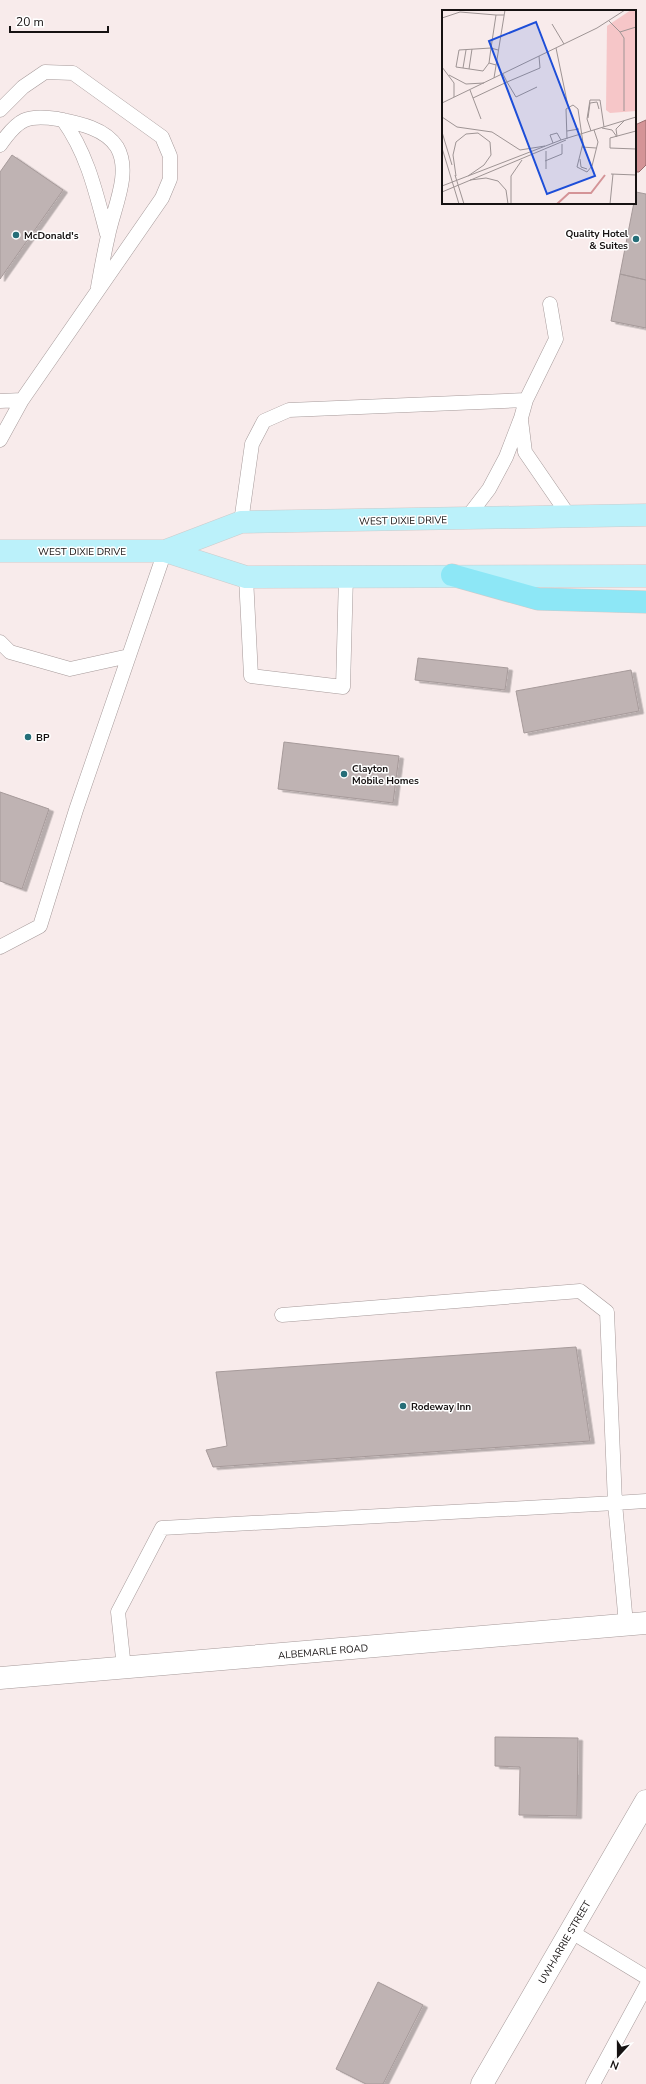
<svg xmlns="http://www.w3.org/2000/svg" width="646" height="2084" font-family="'Nunito Sans',sans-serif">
  <defs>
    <filter id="shadow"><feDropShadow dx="4.5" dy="2.5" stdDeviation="0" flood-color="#0004"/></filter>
  </defs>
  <rect width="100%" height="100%" fill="#f8ebeb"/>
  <path fill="#d49497" stroke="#9b6d6f" d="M646 120V165L639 172H635V125Z"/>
  <path fill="#bfb3b3" stroke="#a69a9a" filter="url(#shadow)" d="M12 155 63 190 0 279V172Z
    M636 192 646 194V280L620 274Z
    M620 274 646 280V328L611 321Z
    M418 658 508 668 505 690 415 680Z
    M631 670 639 711 524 733 516 691Z
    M284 742 399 756 393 803 278 789Z
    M0 792 49 809 22 889 0 881Z
    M576 1347 590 1441 213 1467 206 1450 227 1446 216 1372Z
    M495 1737 578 1738 577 1816 519 1815 520 1767 495 1766Z
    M378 1982 423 2005 383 2084H366L336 2069Z"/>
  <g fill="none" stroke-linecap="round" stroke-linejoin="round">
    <g stroke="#a69a9a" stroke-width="15">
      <path id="lane" d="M0 110 23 87 45 72 73 73 162 137 170 156V179L162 198 22 400 0 440
        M63 120C88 155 96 193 107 234
        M0 145C18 119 27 114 58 119 78 123 105 128 117 147 132 173 113 209 108 236 104 253 101 270 98 287
        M0 401 22 400
        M521 420 525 452 569 516
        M466 519 489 489 506 457 521 418 526 400 556 339 550 304
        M241 522 252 444 264 421 289 410 526 400
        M246 577 251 676 343 687 346 576
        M0 642 10 652 70 669 129 656
        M0 947 40 926 76 810 165 551
        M626 1624 615 1503 646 1501
        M124 1668 118 1612 162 1528 615 1503 607 1312 580 1291 282 1315
        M570 1931 646 1977
        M593 2084 646 1986"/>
    </g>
    <g stroke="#a69a9a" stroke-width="23">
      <path id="secondary" d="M0 1678 646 1623
        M482 2084 646 1801"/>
    </g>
    <g stroke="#cccbcb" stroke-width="23">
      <path id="primary" d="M0 551H165L246 577 646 576
        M165 551 241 522 646 515"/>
    </g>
    <g stroke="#cccbcb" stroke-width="23">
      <path id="highway" d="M452 575 538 599 646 602"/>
    </g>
    <use href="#lane" stroke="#fff" stroke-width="14"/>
    <use href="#secondary" stroke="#fff" stroke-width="22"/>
    <use href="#primary" stroke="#bbf1fa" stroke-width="22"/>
    <use href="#highway" stroke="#8de7f6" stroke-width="22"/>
  </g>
  <g fill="#256e78" stroke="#fff" stroke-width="1.5">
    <circle cx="16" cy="235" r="4"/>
    <circle cx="636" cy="239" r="4"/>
    <circle cx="28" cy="737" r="4"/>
    <circle cx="344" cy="774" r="4"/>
    <circle cx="403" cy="1406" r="4"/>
  </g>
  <g text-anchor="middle" stroke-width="3" stroke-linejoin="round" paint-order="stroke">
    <g font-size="10" font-weight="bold" fill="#161212" stroke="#fff" text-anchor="start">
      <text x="628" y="237" text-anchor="end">Quality Hotel<tspan x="628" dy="12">&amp; Suites</tspan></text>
      <text x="24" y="239">McDonald's</text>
      <text x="36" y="741">BP</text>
      <text x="352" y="772">Clayton<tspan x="352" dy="12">Mobile Homes</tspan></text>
      <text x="411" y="1410">Rodeway Inn</text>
    </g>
    <g font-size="10" fill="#161212" stroke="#fff">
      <text transform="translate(403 520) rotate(-1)" y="4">WEST DIXIE DRIVE</text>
      <text x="82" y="555">WEST DIXIE DRIVE</text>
      <text transform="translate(323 1651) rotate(-5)" y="4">ALBEMARLE ROAD</text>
      <text transform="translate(564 1942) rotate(-60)" y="4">UWHARRIE STREET</text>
    </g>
  </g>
  <g transform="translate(442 10)">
    <rect width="194" height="194" fill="#f8ebeb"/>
    <path d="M189 0H194V101L168 103 164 100 165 16Z" fill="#f6c6c8"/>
    <path fill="none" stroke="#d49497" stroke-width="2" d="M115 194 127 183H149L163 165"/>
    <path fill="none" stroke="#9e9494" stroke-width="1" d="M0 8 18 2 54 5M167 11 178 22 194 17M110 14 122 34M178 22 182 28V101M114 38 126 96M56 40 49 38 54 5H62M47 53 41 61 14 57 17 40 49 38 47 53 54 55M0 57 12 73V87M21 58 24 40M27 59 30 39M7 65 24 74 42 73M52 68 63 0M95 77 74 87 65 72 98 58 97 46M28 80 31 88 65 72 61 64M31 88 39 109M0 93 155 18 183 0M0 107 15 117 50 122 78 140 103 136M146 108 148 93 155 92 157 99M160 118 170 120 175 127M125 121 137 119M149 121 145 109 148 90H158L162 117M194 121 168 128V138L194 139M0 122 10 155M175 126 174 119 182 111M125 129 124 99 131 95 136 99 141 133 135 157 145 162 150 156 156 132 152 120M111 133 108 125 115 123 119 130M140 137 154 138M0 138 17 194M138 149 139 157 145 159M103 151 120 144V134M104 159V141M169 164 194 165M13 165 22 194M14 166 11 145 14 132 24 124 36 123 48 132 49 145 42 155 26 166M28 170 44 168 56 171 64 180 66 194M0 176 119 130 194 107M0 182 124 130M69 194V166L80 150M168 194 171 164"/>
    <path fill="#1d4ed8" fill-opacity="0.15" stroke="#1d4ed8" stroke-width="2" d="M94 12 153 166 105 184 47 31Z"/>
    <rect width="194" height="194" fill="none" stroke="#161212" stroke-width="2"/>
  </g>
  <g transform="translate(618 2056) rotate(201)" stroke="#ffffff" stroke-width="3" paint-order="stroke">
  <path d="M0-3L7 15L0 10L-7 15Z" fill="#161212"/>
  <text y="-6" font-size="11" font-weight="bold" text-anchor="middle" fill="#161212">N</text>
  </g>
  <path d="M10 26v6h98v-6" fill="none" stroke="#161212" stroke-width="2"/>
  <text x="16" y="26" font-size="12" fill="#161212" stroke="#ffffff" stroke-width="3" paint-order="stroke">20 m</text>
</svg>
